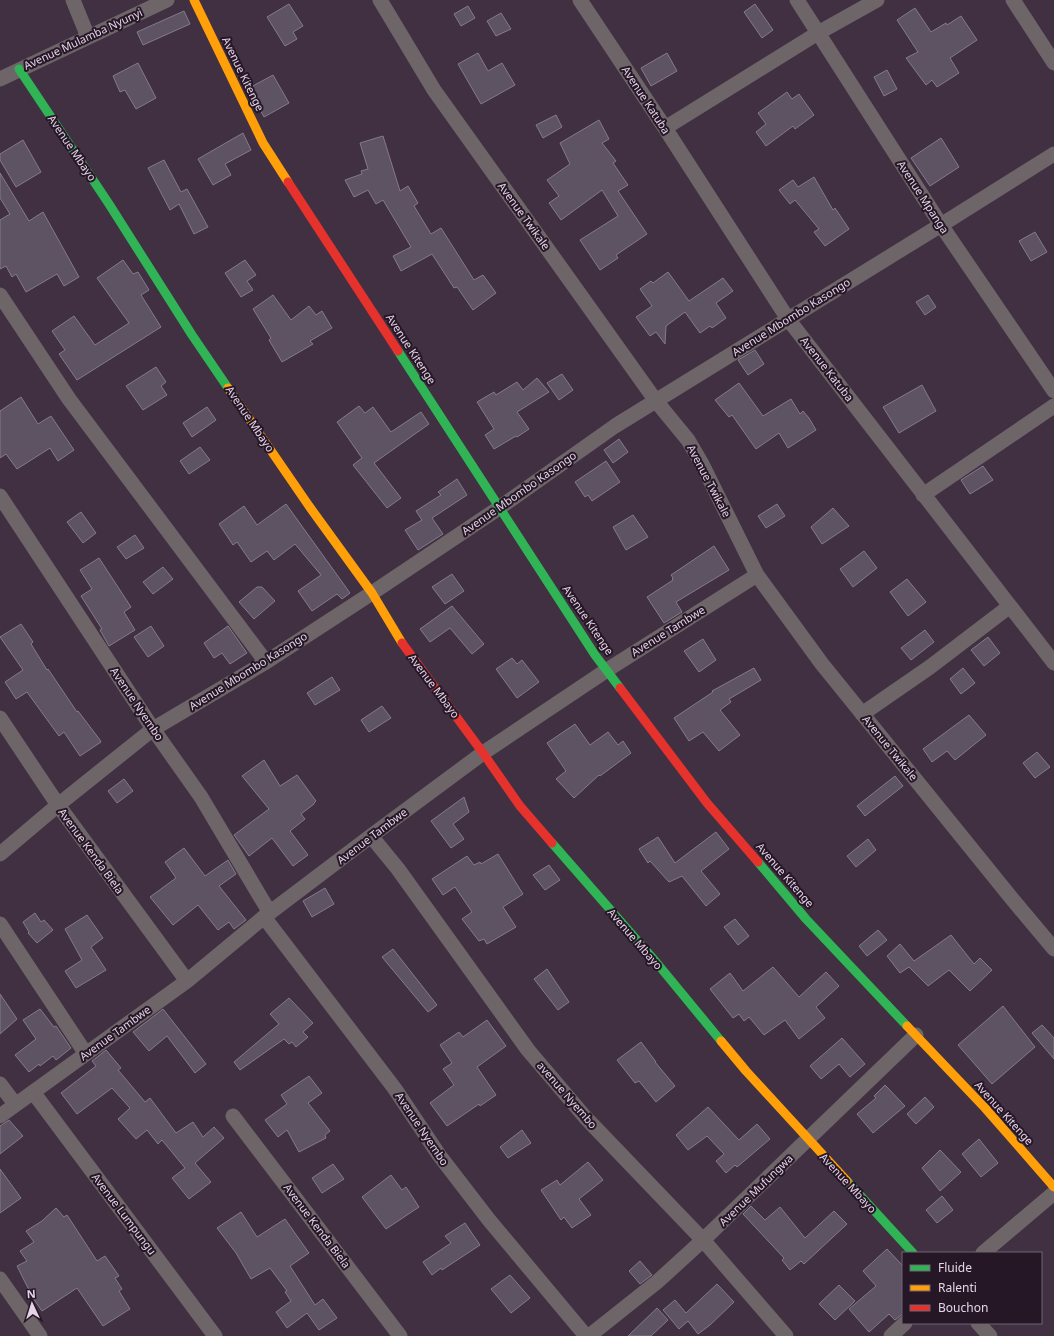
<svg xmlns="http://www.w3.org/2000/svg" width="1054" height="1336" font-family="'Noto Sans',sans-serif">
  <rect width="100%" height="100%" fill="#403042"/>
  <path fill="#5d5363" stroke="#857a8c" d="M289 4 303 26 293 32 297 39 285 46 267 17Z
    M755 4 773 30 762 38 744 12Z
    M468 6 475 18 461 26 454 14Z
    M915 8 931 32 946 23 947 25 961 16 977 40 950 58 959 73 937 87 932 80 926 85 906 58 918 52 897 20Z
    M184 11 190 24 143 45 137 32Z
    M501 13 511 29 496 36 487 21Z
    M478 53 488 71 502 63 515 85 481 104 458 64Z
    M667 53 677 71 651 86 641 68Z
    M138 63 156 98 136 109 125 90 120 92 113 76Z
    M887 70 897 89 884 96 874 77Z
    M273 75 289 103 264 117 256 102 259 100 251 87Z
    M787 92 792 99 799 94 814 115 795 129 793 126 766 146 756 132 766 124 758 113Z
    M556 115 562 127 543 138 536 125Z
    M599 120 609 139 602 143 616 161 613 163 628 185 618 191 647 234 616 255 618 258 600 270 580 240 618 216 602 190 561 220 549 203 559 196 547 180 570 164 560 143Z
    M243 133 251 150 225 164 231 175 213 185 198 159Z
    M383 136 400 191 408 186 418 203 414 206 431 234 441 228 474 280 483 275 496 293 473 310 457 287 454 288 432 254 401 271 393 256 411 247 383 200 376 204 368 190 354 197 345 180 362 174 361 171 368 169 360 143Z
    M941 138 959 167 930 186 911 158Z
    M23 140 41 172 16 187 0 160V154Z
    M164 160 181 192 187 189 208 227 194 234 179 204 170 210 148 168Z
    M0 173 29 221 43 212 79 277 64 286 57 274 26 292 16 274 12 277 6 266 0 269V220L10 214 0 198Z
    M814 177 833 210 835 208 849 229 825 246 814 232 819 229 795 200 790 204 779 190 793 180 798 187Z
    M1035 232 1047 252 1031 261 1019 241Z
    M123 260 133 274 138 272 149 290 141 295 161 327 77 380 59 354 65 350 52 331 74 316 95 345 129 323 97 278Z
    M245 260 256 275 247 281 253 290 241 297 225 273Z
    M668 272 689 301 723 278 733 291 716 303 726 318 712 328 710 326 700 333 685 312 666 326 665 344 656 332 650 336 636 317 652 306 640 289 651 281 653 283Z
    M273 295 291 320 309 306 316 315 322 311 332 328 310 341 313 344 282 362 269 340 271 338 253 309Z
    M928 295 936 307 925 315 916 302Z
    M755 350 764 364 748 375 738 360Z
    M156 367 166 382 161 386 167 395 143 410 126 386Z
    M562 374 573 390 559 400 547 383Z
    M537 378 549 392 517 412 529 429 517 437 516 436 494 449 485 435 494 429 477 402 494 392 496 395 517 382 523 390Z
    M739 383 763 416 791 399 800 414 803 411 809 418 816 430 788 448 779 433 756 449 732 415 729 417 715 400Z
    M922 385 936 411 899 433 883 407Z
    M21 397 38 424 51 416 74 450 58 461 50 448 17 469 6 454 0 458V411Z
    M359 406 365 413 373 407 391 432 421 412 429 424 374 463 401 498 387 508 353 465 362 458 337 422Z
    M207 407 216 420 192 437 183 423Z
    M619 439 628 452 613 463 604 450Z
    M200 447 210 460 189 474 180 461Z
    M606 461 620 482 592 501 588 495 585 497 575 482Z
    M983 466 993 480 970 494 961 480Z
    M457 479 467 495 432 518 443 534 418 550 405 530 422 520 416 511 441 495 438 492Z
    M286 504 350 593 342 599 337 594 312 611 298 591 321 575 295 544 274 560 267 551 251 562 237 542 233 545 219 524 244 506 257 525Z
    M777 504 785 516 766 528 758 516Z
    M833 508 849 526 822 544 811 527Z
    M81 512 96 533 83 543 67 522Z
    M633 515 648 537 626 550 613 527Z
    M135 535 144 548 126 559 117 547Z
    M714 546 729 570 676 602 682 612 664 623 647 597 673 580 672 579 673 578 671 575Z
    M864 551 877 568 853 587 840 569Z
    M99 558 131 607 124 612 135 630 109 646 100 630 102 629 81 596 92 589 80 570Z
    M163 567 173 579 153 594 143 582Z
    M452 574 464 591 445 604 432 587Z
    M907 579 926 602 908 616 890 592Z
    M257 587H262L275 601 254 619 239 602Z
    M452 606 484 644 472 654 450 628 430 642 420 629Z
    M21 624 33 642 31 644 47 670 48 669 77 712 78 711 100 740 101 742 80 756 64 732 59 736 27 692 16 699 5 682 23 670 0 637Z
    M151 626 164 646 148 657 134 637Z
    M228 626 247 653 230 664 222 653 214 658 204 643Z
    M925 630 934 642 911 660 901 648Z
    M988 637 1000 653 984 666 971 650Z
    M703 639 716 660 699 672 684 651Z
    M512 658 517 664 522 660 539 682 517 698 496 669Z
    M754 668 761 680 729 699 731 702 720 710 740 735 719 751 703 732 689 741 674 718 713 692 712 691Z
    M963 668 975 683 961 694 950 679Z
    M332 677 340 690 315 705 307 693Z
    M382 706 391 718 369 732 361 720Z
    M969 715 986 735 955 760 947 751 932 762 923 749Z
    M575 724 590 745 608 732 618 745 623 741 631 753 600 776 599 775 574 798 556 779 566 771 547 743Z
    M1037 752 1050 767 1035 778 1023 763Z
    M264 760 280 786 297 775 316 801 314 803V804L301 814 305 819 290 831 308 855 293 866 272 838 249 856 234 835 269 809 242 776Z
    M895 776 903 786 865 816 857 806Z
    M124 779 133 791 117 803 108 791Z
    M464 797 469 812 453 824 464 839 451 848 431 821Z
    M716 832 729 849 701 871 720 894 706 906 682 876 669 882 650 861 648 863 639 849 658 837 675 863Z
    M868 839 876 850 856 867 847 856Z
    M184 848 205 876 228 860 236 874 219 886 246 920 234 929 229 922 218 930 198 905 173 925 150 897 176 878 165 862Z
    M498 854 523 894 503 907 516 927 487 944 484 939 479 941 462 919 472 912 455 887 443 895 432 879 467 856 474 865 480 862 481 864Z
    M549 865 560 880 545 890 533 875Z
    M325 888 334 904 312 917 303 901Z
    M35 913 41 922 44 920 53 930 37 943 28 933 29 932 23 922Z
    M87 915 103 938 91 947 106 970 76 988 65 971 82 960 65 929Z
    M735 919 749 936 738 945 724 927Z
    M878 930 887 940 867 956 859 946Z
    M951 935 974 964 980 958 992 970 970 991 949 970 928 986 909 967 900 973 887 956 900 944 914 961Z
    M393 949 437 1005 428 1012 382 957Z
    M773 967 799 997 826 972 839 986 816 1007 825 1018 799 1039 785 1020 764 1035 749 1017 744 1021 739 1014 733 1018 710 989 730 973 743 991Z
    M547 969 569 1002 558 1010 534 979Z
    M0 994 17 1019 0 1034Z
    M289 998 313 1023 303 1032 308 1037 296 1047 292 1042 289 1044 284 1039 240 1070 234 1062 279 1024 270 1014Z
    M1003 1006 1035 1047 992 1084 958 1045Z
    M40 1009 54 1027 56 1026 71 1048 56 1060 53 1056 40 1066 39 1064 29 1072 15 1055 36 1039 23 1020Z
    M163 1009 206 1064 195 1073 167 1036 149 1051 133 1032Z
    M487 1020 506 1046 477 1067 496 1095 480 1106 479 1104 447 1126 430 1103 454 1085 443 1069 452 1063 440 1045 459 1032 463 1037Z
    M1042 1025 1054 1038V1059L1032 1033Z
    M842 1038 865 1064 850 1077 839 1064 821 1079 810 1066Z
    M641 1042 656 1062H655L675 1086 656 1102 639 1081 635 1083 617 1060Z
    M106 1050 121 1068 118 1070 145 1102 150 1098 176 1133 193 1122 203 1137 214 1127 224 1138 195 1163 211 1182 189 1199 172 1178 185 1168 162 1140 158 1144 147 1130 136 1139 118 1119 130 1108 112 1088 77 1114 61 1093 96 1066 92 1061Z
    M309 1076 322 1093 308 1103 330 1131 325 1135 326 1138 299 1152 287 1130 278 1137 265 1120 287 1104 281 1095Z
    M885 1085 905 1106 873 1133 857 1114 876 1098 874 1096Z
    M925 1097 934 1107 916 1124 907 1114Z
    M708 1107 739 1140 757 1124 770 1139 737 1167 735 1165 726 1173 716 1161 724 1154 707 1136 688 1150 676 1135Z
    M9 1120 23 1136 0 1154V1126Z
    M522 1130 531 1143 508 1158 500 1147Z
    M979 1139 998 1163 981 1177 962 1154Z
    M940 1150 961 1172 940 1191 922 1168Z
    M588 1162 603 1180 579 1199 591 1215 572 1228 564 1217 561 1220 541 1190 557 1180 560 1185Z
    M333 1164 344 1179 322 1193 312 1178Z
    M0 1169 21 1198 0 1213Z
    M391 1175 402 1190 406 1187 419 1207 386 1229 362 1197Z
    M942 1196 953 1210 937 1223 926 1210Z
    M751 1206 765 1220 780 1207 805 1238 834 1211 847 1224 804 1264 801 1261 790 1270 782 1260 784 1258 743 1214Z
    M56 1208 64 1217 67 1215 97 1261 105 1256 119 1276 115 1278 122 1289 119 1291 130 1309 103 1326 77 1288 42 1311 33 1298 17 1266 27 1261 20 1251 34 1242 26 1231 42 1221Z
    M241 1212 257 1237 285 1219 309 1253 290 1266 315 1305 323 1299 337 1318 319 1330 307 1313 287 1328 276 1312 291 1301 285 1292 287 1291 270 1268 251 1279 236 1253 217 1228Z
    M465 1223 480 1245 442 1270 441 1268 432 1275 423 1262 451 1243 445 1236Z
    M887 1249 903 1266V1314L895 1320 889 1314 869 1332 849 1309 876 1286 863 1271Z
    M640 1261 652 1275 640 1284 629 1271Z
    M510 1275 530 1298 511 1313 491 1289Z
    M717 1284 734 1302 710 1325 698 1334 688 1321 679 1329 663 1310 675 1300 686 1313Z
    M839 1285 855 1301 835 1320 819 1304Z
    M657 1308 668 1320 651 1336H628Z"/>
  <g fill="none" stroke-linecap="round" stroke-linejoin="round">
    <path stroke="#6e6568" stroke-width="15" d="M73 0 88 37
      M380 0 434 90 656 401 688 440 702 464 757 575 822 664 1013 900 1054 949
      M580 0 665 128 788 319 1054 663
      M797 0 941 225 1054 391
      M1013 0 1054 63
      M0 79 167 0
      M665 128 818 33 877 0
      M0 295 69 399 266 662
      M923 495 1054 406
      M0 496 153 729 201 797 270 913
      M862 714 930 667 1010 606
      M0 718 58 805 187 981
      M371 836 398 869 528 1050 585 1117 703 1240 786 1336
      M0 854 58 805 153 729 266 662 372 593 499 508 615 426 941 225 1054 154
      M264 917 395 1089 439 1155 489 1220 586 1336
      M0 924 86 1054
      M0 1084 15 1104
      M33 1092 215 1336
      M0 1116 187 981 264 917 371 836 483 753 607 670 757 575
      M233 1116 400 1336
      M983 1253 1054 1193
      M0 1279 40 1336
      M978 1323 990 1336
      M589 1336 657 1282 703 1240 916 1035
      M891 1336 905 1323"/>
    <path stroke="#30b455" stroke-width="9" d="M19 69 109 204 192 335 228 388
      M398 351 595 655 620 688
      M552 843 656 962 721 1041
      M758 862 806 919 907 1026
      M847 1181 913 1253"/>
    <path stroke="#ff9f0a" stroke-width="9" d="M194 0 263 143 288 182
      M228 388 309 506 372 593 402 643
      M907 1026 985 1108 1054 1187
      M721 1041 746 1071 847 1181"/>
    <path stroke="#e5322d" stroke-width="9" d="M288 182 398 351
      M402 643 483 753 520 806 552 843
      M620 688 707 803 758 862"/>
  </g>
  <g text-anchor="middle" stroke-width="4" stroke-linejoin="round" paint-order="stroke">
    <g font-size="11" fill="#e6d3e8" stroke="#251726">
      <text transform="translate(83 39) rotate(-25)" y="4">Avenue Mulamba Nyunyi</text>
      <text transform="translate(243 74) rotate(64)" y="4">Avenue Kitenge</text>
      <text transform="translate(646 100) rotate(57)" y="4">Avenue Katuba</text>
      <text transform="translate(72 148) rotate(56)" y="4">Avenue Mbayo</text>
      <text transform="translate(923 197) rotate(57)" y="4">Avenue Mpanga</text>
      <text transform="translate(524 216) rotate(54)" y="4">Avenue Twikale</text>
      <text transform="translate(791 317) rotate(-32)" y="4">Avenue Mbombo Kasongo</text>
      <text transform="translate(411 349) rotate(57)" y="4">Avenue Kitenge</text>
      <text transform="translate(827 369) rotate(52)" y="4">Avenue Katuba</text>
      <text transform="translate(250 419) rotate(56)" y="4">Avenue Mbayo</text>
      <text transform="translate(709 481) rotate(62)" y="4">Avenue Twikale</text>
      <text transform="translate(519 493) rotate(-35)" y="4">Avenue Mbombo Kasongo</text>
      <text transform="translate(588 620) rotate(56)" y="4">Avenue Kitenge</text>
      <text transform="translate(668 631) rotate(-32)" y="4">Avenue Tambwe</text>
      <text transform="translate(248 671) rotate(-32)" y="4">Avenue Mbombo Kasongo</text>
      <text transform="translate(434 686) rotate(53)" y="4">Avenue Mbayo</text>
      <text transform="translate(137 704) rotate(56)" y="4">Avenue Nyembo</text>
      <text transform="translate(890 748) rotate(51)" y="4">Avenue Twikale</text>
      <text transform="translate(372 836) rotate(-37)" y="4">Avenue Tambwe</text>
      <text transform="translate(91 851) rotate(54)" y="4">Avenue Kenda Biela</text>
      <text transform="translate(785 875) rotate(49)" y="4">Avenue Kitenge</text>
      <text transform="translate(635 939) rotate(49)" y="4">Avenue Mbayo</text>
      <text transform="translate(115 1033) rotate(-36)" y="4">Avenue Tambwe</text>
      <text transform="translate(567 1095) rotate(49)" y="4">avenue Nyembo</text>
      <text transform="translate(1004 1113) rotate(48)" y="4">Avenue Kitenge</text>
      <text transform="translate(422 1129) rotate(56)" y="4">Avenue Nyembo</text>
      <text transform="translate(848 1183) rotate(47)" y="4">Avenue Mbayo</text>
      <text transform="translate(756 1190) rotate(-44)" y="4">Avenue Mufungwa</text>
      <text transform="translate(124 1214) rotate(53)" y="4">Avenue Lumpungu</text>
      <text transform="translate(317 1226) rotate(53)" y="4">Avenue Kenda Biela</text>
    </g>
  </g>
  <rect x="902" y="1252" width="140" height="72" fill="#251726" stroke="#726274"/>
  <rect x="910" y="1265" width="20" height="6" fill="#30b455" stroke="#726274"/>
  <text x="938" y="1272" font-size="12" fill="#e6d3e8">Fluide</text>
  <rect x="910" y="1285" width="20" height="6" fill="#ff9f0a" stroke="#726274"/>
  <text x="938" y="1292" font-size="12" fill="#e6d3e8">Ralenti</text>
  <rect x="910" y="1305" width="20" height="6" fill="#e5322d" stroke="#726274"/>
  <text x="938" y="1312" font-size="12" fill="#e6d3e8">Bouchon</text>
  <g transform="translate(32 1304) rotate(356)" stroke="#251726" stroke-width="3" paint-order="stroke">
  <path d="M0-3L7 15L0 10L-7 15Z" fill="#e6d3e8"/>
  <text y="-6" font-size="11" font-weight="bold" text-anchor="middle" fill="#e6d3e8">N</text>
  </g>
</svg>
